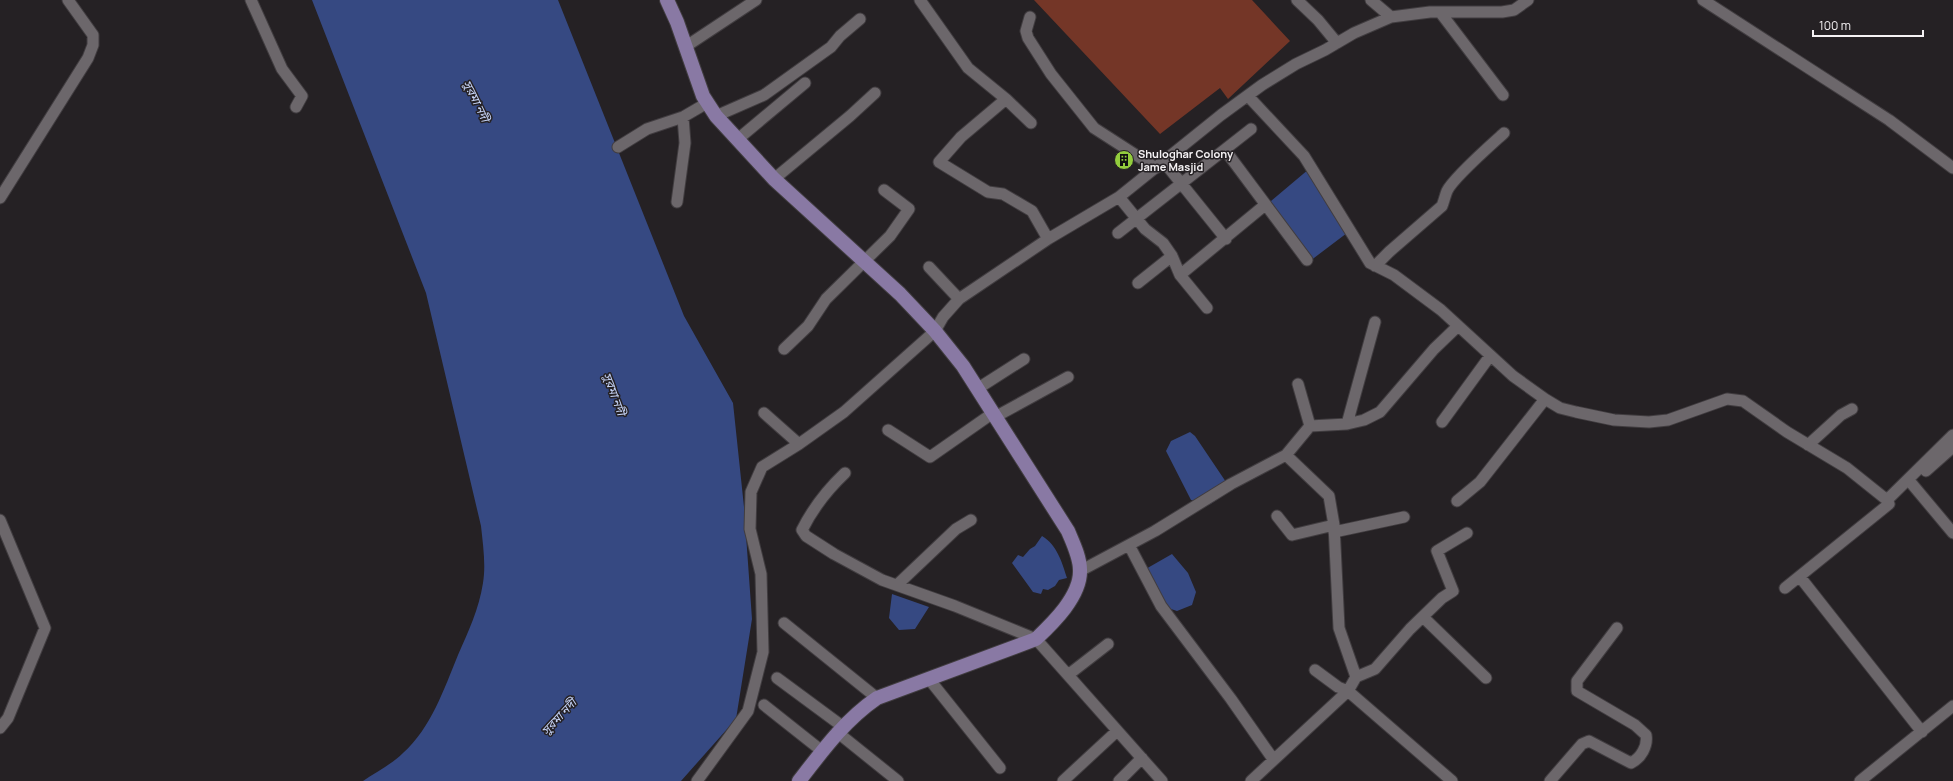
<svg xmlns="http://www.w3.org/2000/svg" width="1953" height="781" font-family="Manrope,'Noto Sans Bengali',sans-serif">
  <rect width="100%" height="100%" fill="#252124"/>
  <path fill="#743627" d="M1034 0H1252L1290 41 1228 99 1220 88 1160 134Z"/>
  <path fill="#364982" d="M312 0H558L684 316 733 403 744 507 752 619 736 719 681 781H363C376 772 392 764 403 753 431 728 444 689 458 655 468 632 479 609 483 583 486 565 483 545 481 526L426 293Z
    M1309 169 1347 233 1310 261 1269 206 1271 201Z
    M1190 432 1195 436 1226 482 1224 495 1209 505 1191 500 1166 451 1171 441Z
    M1042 536C1057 545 1062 562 1067 578L1059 580 1055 586 1048 590 1043 589 1041 594 1033 592 1012 563 1018 555 1023 557 1030 549 1035 546Z
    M1172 554 1188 573 1196 592 1192 605 1177 611 1168 608 1144 570Z
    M892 594 929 607 915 629 899 630 889 618Z"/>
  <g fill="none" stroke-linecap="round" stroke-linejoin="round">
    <g stroke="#413d40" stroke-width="13">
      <path id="minor" d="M251 0 282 69 302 96 296 107
        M920 0 968 68 1006 99 1031 123
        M1297 0 1318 20 1337 43
        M1371 0 1391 17
        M1703 0 1889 120 1953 168
        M1440 12 1503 95
        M1030 17 1026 31 1028 38 1051 74 1094 128 1156 168
        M685 47 756 0
        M1248 96 1304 156 1370 263 1394 275 1441 310 1513 376 1545 399 1560 408 1576 412 1614 420 1649 422 1668 420 1727 399 1743 401 1787 432 1847 468 1887 500 1953 435
        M1006 99 961 137 939 162 988 192 1003 194 1032 211 1048 239
        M716 116 764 95 831 47 840 36 860 19
        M738 139 805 83
        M618 147 647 129 683 117 707 103
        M1225 150 1307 260
        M1164 162 1226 239
        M774 179 850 116 875 93
        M1119 197 1145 229 1163 243 1172 256 1180 275 1207 308
        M0 198 88 58 93 45V35L68 0
        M677 202 685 143 683 117
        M1118 233 1251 129
        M1375 266 1389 252 1442 206C1444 201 1445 196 1447 191 1453 178 1492 144 1504 133
        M929 267 959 299
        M1180 275 1265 205
        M1138 283 1172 256
        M784 349 808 326 826 299 890 236 909 209 884 190
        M977 389 1024 359
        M764 413 799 444
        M995 417 1068 377
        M1442 422 1490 356
        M1347 424 1375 322
        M1310 426 1347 424 1364 420 1380 412 1434 349 1458 326
        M888 430 930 457 993 413
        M1808 445 1841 415 1852 409
        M1286 455 1329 496 1334 525 1339 628 1356 677
        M1926 471 1953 447
        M845 473C827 490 813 508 802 530L806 536 834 554 882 580 955 606 1036 639 1162 781
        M1912 484 1953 533
        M1457 501 1480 482 1545 399
        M1277 516 1292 535 1334 525
        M0 520 45 628 8 718 0 728
        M1334 532 1404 517
        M1129 545 1161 606 1231 699 1273 759
        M1080 571 1155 531 1231 484 1286 455 1310 426 1298 384
        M1800 577 1922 732
        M897 585 956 529 971 520
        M1785 588 1889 504 1887 500
        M1423 617 1486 678
        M784 623 877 698
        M1315 670 1338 687 1348 691 1452 781
        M1068 675 1108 644
        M777 678 842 726
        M929 679 1000 768
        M764 705 822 751
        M837 732 898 781
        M697 781 748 711 763 652 761 574 750 529 751 492 762 467 799 444 844 412 935 331 943 317 959 299 1048 239 1119 197 1221 115 1262 85 1296 64 1325 50 1354 33 1391 17 1430 12H1502L1514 10 1528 0
        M1063 781 1117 731
        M1119 781 1142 758
        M1251 781 1348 691 1356 677 1375 669 1410 629 1442 598 1453 591 1437 551 1467 533
        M1550 781 1582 744 1589 741 1631 763C1641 758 1648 746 1646 735L1635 725 1577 691V681L1617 628
        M1860 781 1953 706"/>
    </g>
    <g stroke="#413d40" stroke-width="16">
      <path id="major" d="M667 0 677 22 703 96 716 116 774 179 900 294 935 331 963 366 1068 531C1073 543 1080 557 1080 570 1081 596 1053 623 1036 639L877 698C845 720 823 750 799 781"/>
    </g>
    <use href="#minor" stroke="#6c676b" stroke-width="11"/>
    <use href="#major" stroke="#8979a4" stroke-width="14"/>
  </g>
  <defs>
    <g id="building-disc" transform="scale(1)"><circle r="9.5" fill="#93cd3d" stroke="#252124"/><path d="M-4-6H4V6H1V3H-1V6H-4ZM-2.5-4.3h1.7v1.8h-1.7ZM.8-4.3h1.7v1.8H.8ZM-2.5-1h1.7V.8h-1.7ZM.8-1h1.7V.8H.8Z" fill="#111"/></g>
  </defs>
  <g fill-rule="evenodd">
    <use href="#building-disc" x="1124" y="160"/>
  </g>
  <g text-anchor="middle" stroke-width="3" stroke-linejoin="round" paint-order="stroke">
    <g font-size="11" font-weight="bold" fill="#f5f2f4" stroke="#252124" text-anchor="start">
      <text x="1138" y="158">Shuloghar Colony<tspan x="1138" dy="13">Jame Masjid</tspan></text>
    </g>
    <g font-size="12" font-style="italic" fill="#c7d5f8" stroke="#252124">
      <text transform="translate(476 101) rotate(64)" y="4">সুরমা নদী</text>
      <text transform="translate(614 394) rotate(70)" y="4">সুরমা নদী</text>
      <text transform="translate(559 717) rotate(-47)" y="4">সুরমা নদী</text>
    </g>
  </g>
  <path d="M1813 30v6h110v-6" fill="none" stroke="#f5f2f4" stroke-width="2"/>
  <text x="1819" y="30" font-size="12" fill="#f5f2f4" stroke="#252124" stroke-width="3" paint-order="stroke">100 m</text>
</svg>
